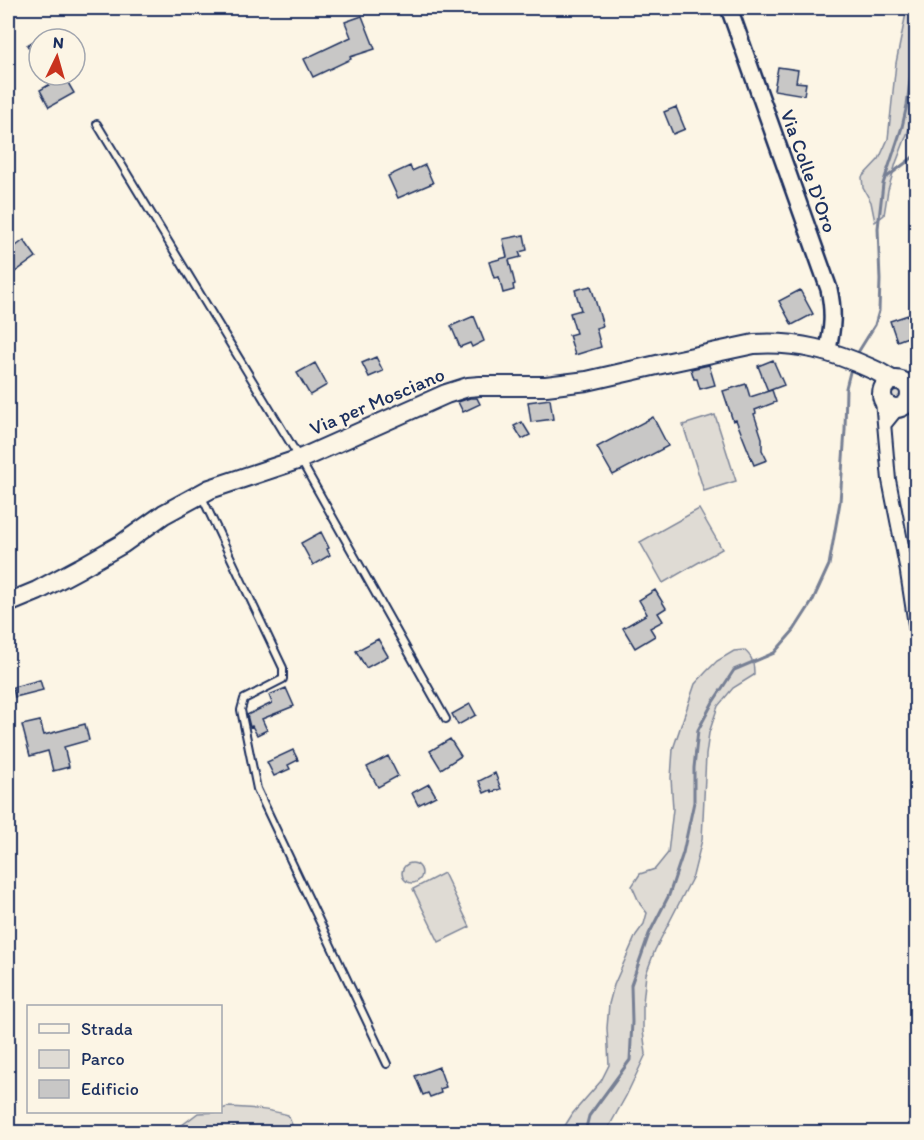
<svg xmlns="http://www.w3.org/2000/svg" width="924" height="1140" font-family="Itim,sans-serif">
  <rect width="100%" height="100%" fill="#fcf5e5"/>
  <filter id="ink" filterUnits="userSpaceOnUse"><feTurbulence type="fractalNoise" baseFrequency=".0167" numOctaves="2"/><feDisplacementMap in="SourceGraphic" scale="12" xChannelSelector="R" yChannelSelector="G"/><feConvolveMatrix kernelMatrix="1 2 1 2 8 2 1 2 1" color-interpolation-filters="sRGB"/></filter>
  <g filter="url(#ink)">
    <path fill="#dfdbd4" stroke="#7d8599" stroke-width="1.5" d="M907 8H916V82L911 103 909 129 896 163 888 190 884 215 875 222 871 202 863 188 862 177 879 159 888 139 896 63Z
      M888 394a8 8 0 1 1 16 0a8 8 0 1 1-16 0Z
      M715 415 736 481 704 491 683 425Z
      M699 509 722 549 663 583 640 542Z
      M744 650C753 657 754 664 754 675L733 688 718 706 709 733 706 755 702 840 693 876 655 950 646 974 643 1003V1031L646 1054 626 1096 606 1132H561L573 1113 601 1081 609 1065 607 1028 609 1004 614 985 636 935 644 924 647 913 640 904 632 886 640 874 655 869 668 853 673 809 671 778 673 749 695 684 706 672 717 661 734 651Z
      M402 873a10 10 0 1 1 20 0a10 10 0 1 1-20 0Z
      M444 873 470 927 439 942 413 889Z
      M228 1107C248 1108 268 1109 288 1115L295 1132H173L198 1113 220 1112 221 1109Z"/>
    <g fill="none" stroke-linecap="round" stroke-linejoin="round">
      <path stroke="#767f94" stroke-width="3" d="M887 177 916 155
        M857 354 875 325 879 311 880 280 878 228 883 184 902 127 907 105 916 33
        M223 1132 233 1128 248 1132
        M585 1132 589 1116 630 1060 632 1022 631 985 649 934 669 895 683 853 694 802V768L698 730 713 702 734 670 774 653 794 630 812 602 829 565 840 502 845 430 846 388 851 368"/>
    </g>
    <path fill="#c8c7c6" stroke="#1b2f5e" stroke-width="1.5" d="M362 16 375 49 350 57 351 59 313 77 304 59 351 37 345 22Z
      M39 38V64L27 45Z
      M778 67 798 70 796 82 806 83 804 95 774 90Z
      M64 76 74 93 49 107 40 90Z
      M676 107 685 129 673 134 664 112Z
      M425 165 433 183 398 198 388 176 410 166 412 171Z
      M524 235 527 250 519 252 521 257 509 260 515 284 513 285 514 290 503 293 499 277 494 278 489 262 507 257 503 239Z
      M24 240 36 257 8 277V252Z
      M591 286 603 326 596 328 601 347 575 355 569 335 576 333 570 313 581 310 575 290Z
      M800 290 813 314 792 325 779 301Z
      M911 314 916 334 897 341 890 321Z
      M474 316 484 341 472 347 470 343 460 347 451 326Z
      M376 357 383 371 369 377 362 363Z
      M773 360 784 385 768 391 758 366Z
      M315 363 327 385 310 395 297 373Z
      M709 365 715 385 700 389 697 379H694L691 369Z
      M746 384 750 397 772 390 776 402 755 410 756 413 754 414 762 438V450L767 460 754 465 736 420 733 421 723 391Z
      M470 398H477L480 404 463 412 458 402Z
      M550 399 553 419 531 422 528 402Z
      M653 417 668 446 613 475 597 447Z
      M522 422 530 435 522 439 514 426Z
      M321 532 329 548 327 549 330 555 313 565 301 543Z
      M655 590 666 608 658 613 663 621 650 628 655 636 635 648 623 628 647 614 639 600Z
      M378 639 388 656 366 668 356 651Z
      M40 680 43 690 15 697 13 687Z
      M286 688 294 706 262 719 267 730 257 735 252 726 250 727 247 715 272 703 269 695Z
      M470 704 476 715 458 725 452 714Z
      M40 721 44 735 85 724 89 740 64 747 69 767 53 771 48 751 30 756 22 725Z
      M450 739 461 756 441 769 430 751Z
      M293 750 298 760 288 765 290 769 274 776 267 762Z
      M388 756 398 776 378 787 367 767Z
      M495 773 501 789 492 792 491 790 484 793 479 781Z
      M429 784 436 796 418 805 412 793Z
      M439 1067 446 1087 440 1089 441 1093 430 1097 428 1093 423 1095 415 1076Z"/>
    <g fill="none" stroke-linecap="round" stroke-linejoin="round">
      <g stroke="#1b2f5e" stroke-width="10">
        <path id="service" d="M97 124 300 459 446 719
          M201 495 283 668V679L244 699 241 710 257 789 387 1064"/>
      </g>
      <g stroke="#1b2f5e" stroke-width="16">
        <path id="minor" d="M882 400 889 480 906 566 916 631
          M885 424 898 408"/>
      </g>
      <g stroke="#1b2f5e" stroke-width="20">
        <path id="tertiary" d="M729 8 829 289C834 312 833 329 827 352"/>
      </g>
      <g stroke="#1b2f5e" stroke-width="22">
        <path id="secondary" d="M882 394a14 14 0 1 1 28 0a14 14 0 1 1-28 0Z
          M8 603 37 591 80 568 122 544 164 514 210 489 300 459 446 394 468 387 480 386H546L587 381 670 362 754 344C797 341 833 351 872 369 880 372 886 377 893 380"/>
      </g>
      <use href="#service" stroke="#fcf5e5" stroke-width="6"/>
      <use href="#minor" stroke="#fcf5e5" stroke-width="12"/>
      <use href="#tertiary" stroke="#fcf5e5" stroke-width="15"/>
      <use href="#secondary" stroke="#fcf5e5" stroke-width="18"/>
    </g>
  </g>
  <g text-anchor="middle" stroke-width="4.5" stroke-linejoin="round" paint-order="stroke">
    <g font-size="20" fill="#1b2f5e" stroke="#fcf5e5">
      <text transform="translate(809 171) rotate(70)" y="7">Via Colle D'Oro</text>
      <text transform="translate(377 401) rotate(-23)" y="7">Via per Mosciano</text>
    </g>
  </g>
  <rect width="924" height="1140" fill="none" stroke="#fcf5e5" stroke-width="30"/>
  <rect x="15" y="15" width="894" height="1110" fill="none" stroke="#1b2f5e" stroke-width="2" filter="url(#ink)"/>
  <rect x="27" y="1005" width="195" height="108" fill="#fcf5e5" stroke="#a2a6af" stroke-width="1.5"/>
  <rect x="39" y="1024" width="30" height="9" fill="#fcf5e5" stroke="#a2a6af" stroke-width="1.5"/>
  <text x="81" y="1035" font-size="18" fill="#1b2f5e">Strada</text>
  <rect x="39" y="1050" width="30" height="18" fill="#dfdbd4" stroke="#a2a6af" stroke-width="1.5"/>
  <text x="81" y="1065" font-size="18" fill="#1b2f5e">Parco</text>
  <rect x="39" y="1080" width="30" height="18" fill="#c8c7c6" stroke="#a2a6af" stroke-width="1.5"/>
  <text x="81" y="1095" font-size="18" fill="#1b2f5e">Edificio</text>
  <g transform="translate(57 57) rotate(5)"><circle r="28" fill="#fcf5e5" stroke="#a2a6af" stroke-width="1.5"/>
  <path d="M0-4.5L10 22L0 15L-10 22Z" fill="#c8321e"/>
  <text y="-9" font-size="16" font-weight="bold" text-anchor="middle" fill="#1b2f5e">N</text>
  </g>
</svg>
